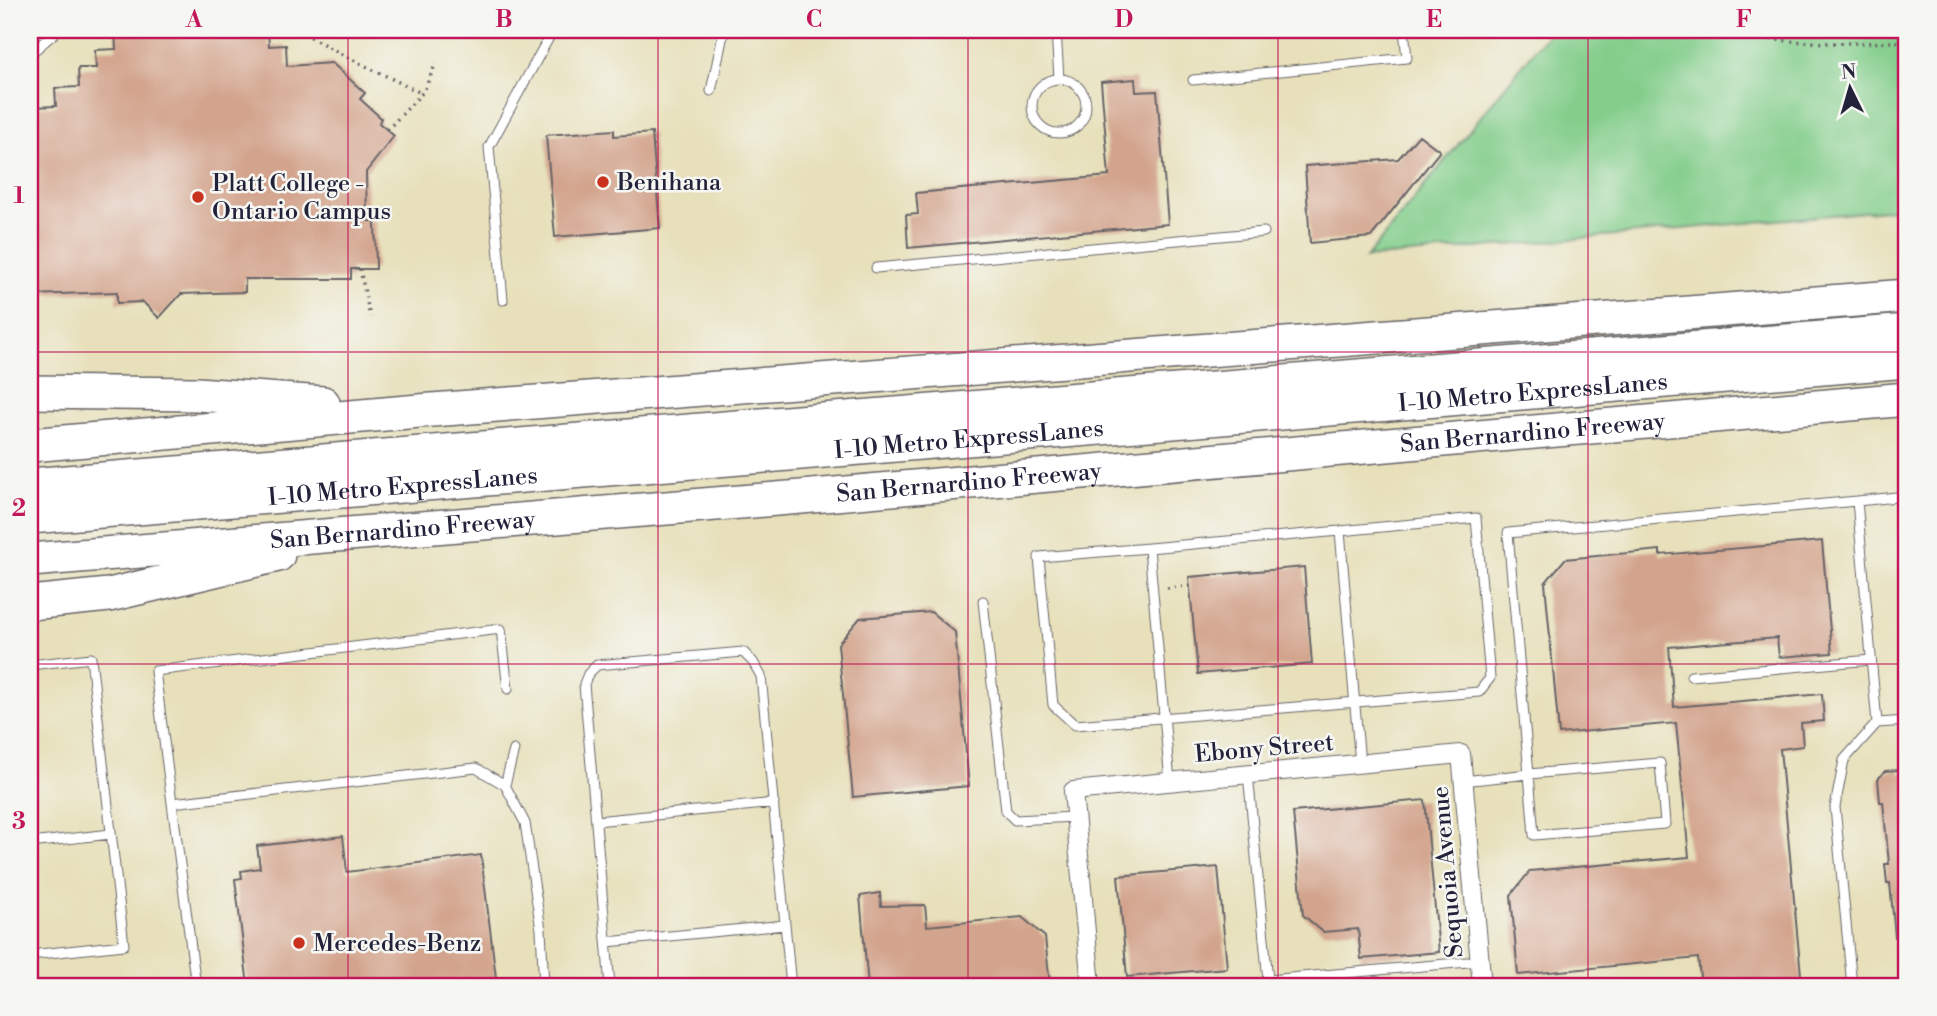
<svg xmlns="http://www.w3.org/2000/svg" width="1937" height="1016" font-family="'Libre Bodoni',serif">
  <rect width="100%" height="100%" fill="#f6f6f2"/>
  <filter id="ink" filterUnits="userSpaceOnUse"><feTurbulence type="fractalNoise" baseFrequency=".0143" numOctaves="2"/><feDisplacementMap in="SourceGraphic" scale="14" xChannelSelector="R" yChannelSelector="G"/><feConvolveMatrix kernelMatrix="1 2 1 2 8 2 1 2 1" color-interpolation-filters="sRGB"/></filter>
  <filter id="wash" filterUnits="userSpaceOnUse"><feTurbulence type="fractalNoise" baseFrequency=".00686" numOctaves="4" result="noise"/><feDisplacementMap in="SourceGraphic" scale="28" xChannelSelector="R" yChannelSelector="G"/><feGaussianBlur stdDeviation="1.57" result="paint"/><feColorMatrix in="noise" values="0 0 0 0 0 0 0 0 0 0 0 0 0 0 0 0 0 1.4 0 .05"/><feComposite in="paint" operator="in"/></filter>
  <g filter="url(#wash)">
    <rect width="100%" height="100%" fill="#e7e0ba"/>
    <path fill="#83ce8b" stroke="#527863" stroke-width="2" d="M1551 30H1907V208L1366 258Z"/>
    <g id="blocks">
      <path fill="#d3a48d" d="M115 30H268L269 46 286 45 287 66 332 63 365 93 360 99 381 118 379 123 394 136 366 172 367 221H375L376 269H351V279H245V292L181 294 159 318 143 302 117 303V292L30 295V126H34L33 107 56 106 55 88 79 87 78 68H96L95 50 116 49Z
        M1135 79 1136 92 1157 91 1168 224 908 248 906 215 918 214 916 193 1109 176 1101 82Z
        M614 130V136L652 133 660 228 555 237 546 135Z
        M1419 135 1440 151 1371 237 1310 243 1305 166 1398 159Z
        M1822 541 1832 653 1779 657 1777 638 1669 647 1674 707 1822 694 1824 721 1801 723 1803 746 1780 749 1802 986H1701L1698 958 1518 975 1511 895 1530 871 1689 857 1676 723 1559 734 1545 583 1565 559 1660 550V555Z
        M1304 567 1312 664 1198 674 1189 577Z
        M931 612 955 632 969 786 853 797 838 644 860 618Z
        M1899 770 1900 774 1907 773V936L1895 937 1890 883H1887L1885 864H1889L1883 802H1880L1878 779 1885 771Z
        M1425 800 1439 952 1361 959 1358 929 1323 932 1303 915 1293 812Z
        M343 836 347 872 481 855 497 986H248L235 879 242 878 241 871 260 868 257 846Z
        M1218 867 1227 968 1127 977 1118 876Z
        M880 893 881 906 925 905 927 926 1022 917 1045 937 1050 986H868L860 896Z"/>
    </g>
  </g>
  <g filter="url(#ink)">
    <use href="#blocks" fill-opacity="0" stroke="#676467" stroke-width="2"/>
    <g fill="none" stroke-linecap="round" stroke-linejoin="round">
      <g stroke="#676467" stroke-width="11">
        <path id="service" d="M1056 30 1059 79
          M30 54 58 30
          M1032 106a27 27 0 1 1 54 0a27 27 0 1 1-54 0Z
          M1193 80 1407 58 1404 30
          M711 91 724 30
          M876 268 1264 232
          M503 300 489 147 553 30
          M1857 501 1907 496
          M1149 548 1039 557 1053 705 1075 725 1479 692 1490 678 1476 518 1340 531
          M983 601 1006 811 1015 820 1075 817
          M30 665 91 658 124 945 30 955
          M1691 676 1871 660
          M1877 723 1907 721
          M1660 763 1665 824 1534 835 1529 774Z
          M1248 774 1268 980 1479 961
          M1463 781 1529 774 1508 533 1857 501 1877 723 1844 760 1835 807 1852 986
          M1170 782 1149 548 1340 531 1360 764
          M505 785 514 750
          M172 803 155 671 501 629 508 689
          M596 821 774 803
          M30 843 111 834
          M607 942 785 925
          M196 986 172 803 476 768 505 785 525 823 541 930 544 986
          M610 986 584 684 588 674 597 665 743 652 753 662 761 676 791 986"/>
      </g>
      <g stroke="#676467" stroke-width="20">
        <path id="minor" d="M1091 986 1073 791 1461 754 1482 986"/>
      </g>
      <g stroke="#676467" stroke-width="36">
        <g id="motorway">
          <path d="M30 392 197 394 323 403"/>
          <path d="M30 445 419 411 1907 296"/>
          <path d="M30 485 1907 331"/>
          <path id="s1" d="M30 517 1907 361"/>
          <path id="s2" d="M30 560 801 497 1907 399"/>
          <path d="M30 603 109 595 278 555"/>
        </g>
      </g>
      <path stroke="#676467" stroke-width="3.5" stroke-dasharray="2 5" stroke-linecap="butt" d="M298 30 343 55 421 93
        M1701 30C1770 42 1837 46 1907 41
        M387 130 424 91 436 63
        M360 269 370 317
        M1167 588 1190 586"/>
      <use href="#service" stroke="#fff" stroke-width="9"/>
      <use href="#minor" stroke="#fff" stroke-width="18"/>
      <use href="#motorway" stroke="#fff" stroke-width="33"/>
    </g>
  </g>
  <path fill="none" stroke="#c2185b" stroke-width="2" stroke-opacity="0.55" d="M348 30V986M658 30V986M968 30V986M1278 30V986M1588 30V986M30 352H1907M30 664H1907"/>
  <g fill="#c8321e" stroke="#f6f6f2" stroke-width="2.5">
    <circle cx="603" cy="182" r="7"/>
    <circle cx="198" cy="197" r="7"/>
    <circle cx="299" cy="943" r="7"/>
  </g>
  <g text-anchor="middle" stroke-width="5" stroke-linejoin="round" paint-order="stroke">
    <g font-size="24" fill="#22223b" stroke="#f6f6f2" text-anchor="start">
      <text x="617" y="190">Benihana</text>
      <text x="212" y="191">Platt College -<tspan x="212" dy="28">Ontario Campus</tspan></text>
      <text x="313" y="951">Mercedes-Benz</text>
    </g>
    <g font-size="24" fill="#22223b" stroke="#f6f6f2">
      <text dy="8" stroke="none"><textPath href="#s1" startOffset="1508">I-10 Metro ExpressLanes</textPath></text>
      <text dy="8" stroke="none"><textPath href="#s2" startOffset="1508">San Bernardino Freeway</textPath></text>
      <text dy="8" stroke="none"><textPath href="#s1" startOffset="942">I-10 Metro ExpressLanes</textPath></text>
      <text dy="8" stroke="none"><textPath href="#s2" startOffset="942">San Bernardino Freeway</textPath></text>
      <text dy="8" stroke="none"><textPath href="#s1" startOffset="374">I-10 Metro ExpressLanes</textPath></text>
      <text dy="8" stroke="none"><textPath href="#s2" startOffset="374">San Bernardino Freeway</textPath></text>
      <text transform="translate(1264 748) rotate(-5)" y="8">Ebony Street</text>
      <text transform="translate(1447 872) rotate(-95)" y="8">Sequoia Avenue</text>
    </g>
  </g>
  <rect width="1937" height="1016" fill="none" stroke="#f6f6f2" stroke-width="77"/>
  <g transform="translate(1850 88) rotate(355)" stroke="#f6f6f2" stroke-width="5" paint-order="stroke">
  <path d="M0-5L12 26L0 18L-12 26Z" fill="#22223b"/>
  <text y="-10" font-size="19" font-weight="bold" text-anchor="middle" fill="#22223b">N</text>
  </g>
  <rect x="38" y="38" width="1860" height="940" fill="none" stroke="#c2185b" stroke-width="2.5"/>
  <g font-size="23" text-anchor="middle" font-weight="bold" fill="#c2185b">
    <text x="194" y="27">A</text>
    <text x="504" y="27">B</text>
    <text x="814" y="27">C</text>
    <text x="1124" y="27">D</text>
    <text x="1434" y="27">E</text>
    <text x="1744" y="27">F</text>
    <text x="19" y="203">1</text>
    <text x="19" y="516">2</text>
    <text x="19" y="829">3</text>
  </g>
</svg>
